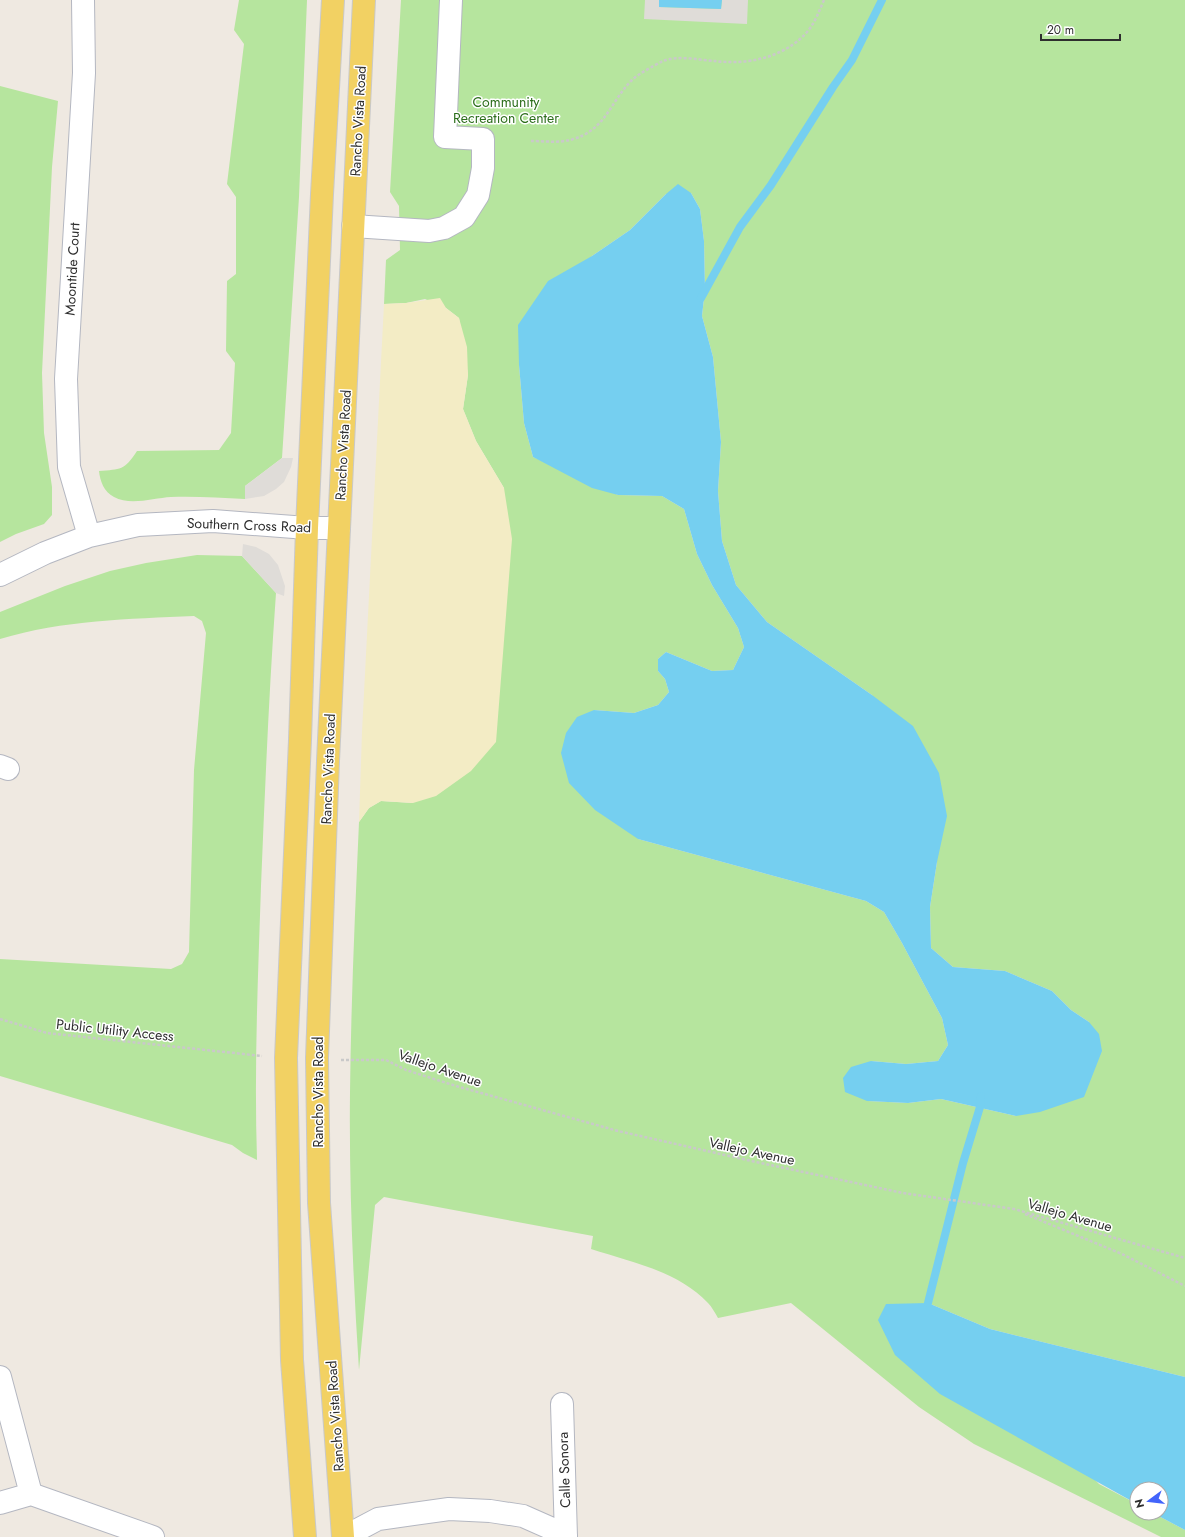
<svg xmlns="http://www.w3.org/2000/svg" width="1185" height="1537" font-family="Jost,sans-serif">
  <rect width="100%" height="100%" fill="#efe9e1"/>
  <path fill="#b6e59e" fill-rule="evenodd" d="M239 0H307L299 197 282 458 245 486V499C221 498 196 496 171 497 154 498 130 506 114 497 104 492 100 481 99 471 121 469 124 471 137 451L219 450 231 433 235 363 226 351 227 281 236 274V197L227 184 244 44 234 30Z
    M401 0H1185V1377L990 1329 928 1303 1099 1484 1137 1504V1513H1153L1185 1530V1537H1161L974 1444 919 1407 791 1303 718 1318C715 1313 712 1307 708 1303 678 1271 631 1262 591 1249L593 1236 384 1197 375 1205 359 1370C353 1278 349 1185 350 1093 351 1002 355 912 359 822L369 808 381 801 413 803 504 488 476 441 463 409 468 375 459 318 446 308 425 299 406 303 384 304 386 260 400 250 399 206 390 192ZM691 193 700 209 704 241 705 289 702 316 713 357 721 442 718 491 722 541 736 585 767 622 872 695 937 862 930 907 931 948 953 967 1005 971 1052 991 1071 1010 1089 1022 1016 1116 941 1099 908 1103 868 1101 871 1061 906 1064 938 1061 948 1045 942 1018 902 943 884 912 866 901 638 839 594 710 634 713 658 705 669 692 665 679 658 671V659L666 652 712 671 733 670 744 647 738 628 712 585 697 554 684 509 662 496 618 495 533 457 524 423 519 365 592 256 630 230 666 194Z
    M0 86 58 101 52 167 42 373 44 433 52 487V515L44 524 16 534 0 542Z
    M197 555 242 556 276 593C269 691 265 788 261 886 258 977 254 1069 257 1160L243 1153 232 1145 0 1076V959L171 969 182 964 189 952 194 770 206 633 202 621 194 616C129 619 63 620 0 639V612L65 586 110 571 146 563Z"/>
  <path fill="#f3ecc5" d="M440 298 446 308 459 318 467 347 468 375 463 409 476 441 504 488 512 539 496 742 471 771 436 796 413 803 381 801 369 808 359 822 362 732 384 304 406 303Z"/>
  <path fill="#dfdcd8" d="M645 0H659V7L721 9 722 0H752H748L747 24 644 19Z
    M282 458H293L291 467 284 482 276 489 264 496 245 499V486Z
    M243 544 256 547 269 554 278 565 285 586 284 596 276 593 242 556Z"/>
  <path fill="#75cff0" d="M659 0H722L721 9 659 7Z
    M678 184 691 193 700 209 704 241 705 289 702 316 713 357 721 442 718 491 722 541 736 585 767 622 872 695 913 726 939 773 947 816 937 862 930 907 931 948 953 967 1005 971 1052 991 1071 1010 1089 1022 1099 1034 1102 1051 1084 1097 1040 1112 1016 1116 941 1099 908 1103 867 1101 845 1092 843 1078 851 1067 871 1061 906 1064 938 1061 948 1045 942 1018 902 943 884 912 866 901 638 839 595 810 569 783 561 753 566 733 577 717 594 710 634 713 658 705 669 692 665 679 658 671V659L666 652 712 671 733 670 744 647 738 628 712 585 697 554 684 509 662 496 618 495 592 488 533 457 524 423 519 365 518 325 548 281 592 256 630 230 666 194Z
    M928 1303 990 1329 1185 1377V1530L1153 1513H1161V1489H1137V1504L940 1394 895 1355 878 1320 886 1304Z"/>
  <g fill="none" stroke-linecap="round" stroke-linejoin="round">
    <path stroke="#75cff0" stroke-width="8" d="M701 298 740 227 771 185 833 87 852 60 882 0
      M928 1303 963 1163 980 1107 981 1096"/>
    <g stroke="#b4b7c1" stroke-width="24">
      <path id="minor" d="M83 0 84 73 66 379 69 467 89 536
        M353 226 429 231 444 228 464 217 478 195 483 168V139L445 137 451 0
        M0 575 45 553 89 536 138 525 213 521 307 528H339
        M0 766 8 769
        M0 1377 31 1494
        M562 1404 566 1537
        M0 1503 31 1494 153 1537
        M344 1537 378 1519 449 1509 490 1511 523 1516 566 1535"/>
    </g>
    <g stroke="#c9c9c9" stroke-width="24">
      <path id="major" d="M305 1537 292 1360 286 1058 300 740 307 528 322 194 333 0
        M343 1537 319 1203 317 1058 328 761 364 0"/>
    </g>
    <path stroke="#c9c9c9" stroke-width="2.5" stroke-dasharray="3 2" stroke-linecap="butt" d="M531 141C542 141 559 143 570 140 606 131 609 103 632 80 638 74 655 65 663 61 678 55 699 60 715 61 747 65 784 58 807 32 815 23 819 11 824 0
      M0 1019 47 1033 262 1056
      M341 1060H386L406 1070 456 1086 618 1131 756 1162 903 1193 1014 1209 1185 1258
      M1025 1214 1122 1254 1185 1286"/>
    <use href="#minor" stroke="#fff" stroke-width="22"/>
    <use href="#major" stroke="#f2d163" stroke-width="22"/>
  </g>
  <g text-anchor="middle" stroke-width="3" stroke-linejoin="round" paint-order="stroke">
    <g font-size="14" fill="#2c6e1b" stroke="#fff">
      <text x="506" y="107">Community<tspan x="506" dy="16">Recreation Center</tspan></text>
    </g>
    <g font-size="14" fill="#2e2e2e" stroke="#fff">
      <text transform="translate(358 121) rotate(-87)" y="5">Rancho Vista Road</text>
      <text transform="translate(72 269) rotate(-87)" y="5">Moontide Court</text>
      <text transform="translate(343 445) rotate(-87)" y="5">Rancho Vista Road</text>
      <text transform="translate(249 525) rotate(2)" y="5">Southern Cross Road</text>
      <text transform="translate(328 769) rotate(-88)" y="5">Rancho Vista Road</text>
      <text transform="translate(115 1030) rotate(6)" y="5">Public Utility Access</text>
      <text transform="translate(440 1068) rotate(19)" y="5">Vallejo Avenue</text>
      <text transform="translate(318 1092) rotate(-90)" y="5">Rancho Vista Road</text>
      <text transform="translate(752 1151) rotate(12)" y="5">Vallejo Avenue</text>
      <text transform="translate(1070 1215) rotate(16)" y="5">Vallejo Avenue</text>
      <text transform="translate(335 1416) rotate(-94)" y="5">Rancho Vista Road</text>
      <text transform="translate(564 1470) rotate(-92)" y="5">Calle Sonora</text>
    </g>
  </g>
  <g transform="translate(1149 1501) rotate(255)"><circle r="19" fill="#ffffff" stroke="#ababab"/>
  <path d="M0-3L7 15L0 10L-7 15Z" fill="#4264fb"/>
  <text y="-6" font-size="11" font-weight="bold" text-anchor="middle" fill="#2e2e2e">N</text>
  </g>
  <path d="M1041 34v6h79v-6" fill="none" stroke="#2e2e2e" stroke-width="2"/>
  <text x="1047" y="34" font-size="12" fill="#2e2e2e" stroke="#ffffff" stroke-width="3" paint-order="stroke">20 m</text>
</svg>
